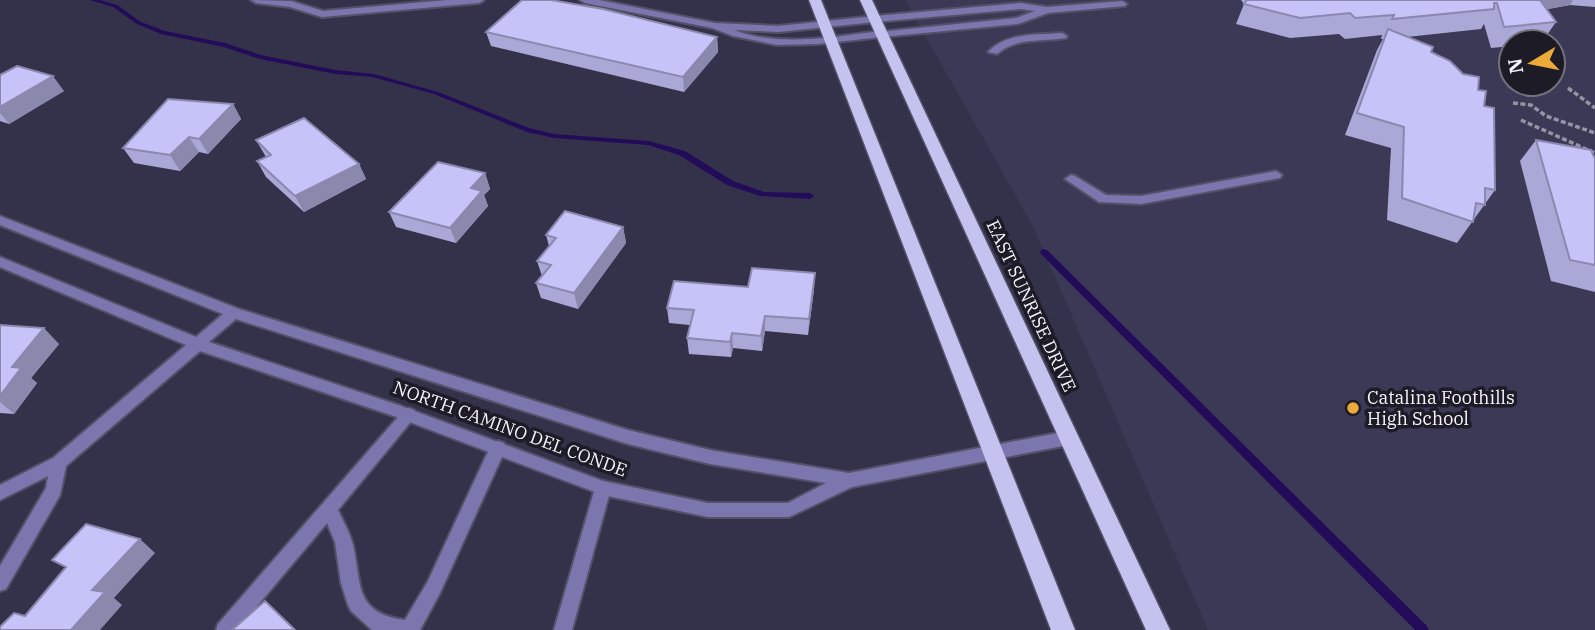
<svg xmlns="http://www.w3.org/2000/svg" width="1595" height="630" font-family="'IBM Plex Serif',serif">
  <rect width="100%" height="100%" fill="#34324a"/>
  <path fill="#3c3957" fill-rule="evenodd" d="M905 0H1595V630H1208L1033 226ZM1511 42H1553V84H1511Z"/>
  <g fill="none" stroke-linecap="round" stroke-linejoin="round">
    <path fill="#220c59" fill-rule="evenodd" d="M90 0H100L117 5 141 22 165 31 225 43 261 55 335 70 374 74 438 92 529 128 554 134 649 141 685 151 733 181 764 192 810 193 814 196 810 199 760 196 727 185 679 155 648 145 554 138 527 132 434 94 372 77 335 74 260 59 224 47 161 34 137 24 113 7Z
      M1044 249 1047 250 1427 626 1429 630H1415L1041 254 1040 252 1041 250Z"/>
    <g stroke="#535167" stroke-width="4">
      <path id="lane" d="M1122 1 1127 4 1125 6 1048 13 1018 24 882 37 878 36V32L1016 18 1035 11 1020 9 875 22 870 19 875 16 1020 3 1047 7Z
        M1062 33 1067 36 1066 38C1041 42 1017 37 997 54L988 52C1007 32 1037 35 1062 33Z
        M1276 171 1282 175 1280 178 1141 204 1099 202 1065 179 1071 175 1075 176 1106 195 1141 196Z
        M409 408 414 410 417 414 414 418 338 510C343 521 350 533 353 545 362 585 354 613 405 620L428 581 492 443 498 441 504 443 506 448 440 593 420 630H372L351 611 348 605 341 583 335 542 327 523 237 630H216L218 624 404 410Z
        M603 481 609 483 611 488 572 630H554L595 488 597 483Z"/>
    </g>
    <g stroke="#535167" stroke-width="4">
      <path id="street" d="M251 0 291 1 323 11 447 0H484L479 3 322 17 290 7 256 3Z
        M580 0H599L715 23 778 26 875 16 880 19 875 22 778 32 734 30C781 48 834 36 882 31L887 34 882 37 818 44 777 45 733 36 712 28 585 3Z
        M0 216 239 309 628 430 710 450 849 473 1068 431 1074 433 1076 438 1074 443 1068 445 852 487 789 517H708L603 495 391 415 200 351 66 466 60 495 6 589 0 591V566L46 488 48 476 0 500V485L53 458 186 345 0 267V257L196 337 223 314 0 225ZM236 319 628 444 710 464 826 483 788 503H708L603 481 401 406 209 342Z"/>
    </g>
    <g stroke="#535167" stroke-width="3">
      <path id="primary" d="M809 0H821L1075 630H1051Z
        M860 0H872L1170 630H1146Z"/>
    </g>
    <path stroke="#9594a5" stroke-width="3.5" stroke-dasharray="5 2.5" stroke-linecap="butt" d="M1568 88 1595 108
      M1513 103 1531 105 1546 116 1595 133
      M1521 120 1595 153"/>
    <use href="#lane" fill="#7b77ae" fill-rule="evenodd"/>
    <use href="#street" fill="#7b77ae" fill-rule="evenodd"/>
    <use href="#primary" fill="#c4c2ef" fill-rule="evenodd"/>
  </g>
  <path fill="#aaa8d6" d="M1241 0H1595V7L1570 5 1547 9 1556 22 1542 42H1511V46L1491 48 1484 24 1481 29 1407 37 1431 52 1478 90 1484 106 1495 190 1457 243 1387 220 1391 148 1345 135 1377 50 1383 39H1381L1382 35 1345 39 1339 34 1290 38 1236 24 1244 4Z
    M486 32 717 37 718 52 684 92 491 46Z
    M0 75 64 91 9 124 0 121Z
    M233 104 241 119 208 154 199 152 180 171 134 163 123 148Z
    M256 140 359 164 366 179 304 212 266 177 257 161 266 157Z
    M1536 140 1595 159V292L1551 281 1520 161Z
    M485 173 490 189 484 195 488 206 456 243 396 227 389 212Z
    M623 227 626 243 578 309 541 298 536 283 542 276 537 261 549 246 546 235Z
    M748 287 814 289 808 335 765 331 762 351 733 348 731 357 689 354 687 338 690 325 669 323 667 308Z
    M0 325 59 344 31 378 37 383 14 414 0 413Z"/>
  <path fill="#8b88ae" d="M1532 0H1573L1570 5 1523 14Z
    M717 37 718 52 684 92 683 77Z
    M53 76 64 91 9 124 0 113V107Z
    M233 104 241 119 208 154 199 139Z
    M189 137 199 152 180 171 170 155Z
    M359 164 366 179 304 212 295 196Z
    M485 173 490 189 484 195 488 206 456 243 450 228 471 188Z
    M623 227 626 243 578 309 574 293Z
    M815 273 814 289 808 335 809 319Z
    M765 316V331L762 351 761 336Z
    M44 328 59 344 31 378 37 383 14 414 0 402V396L12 367Z
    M732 333 733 348 731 357 730 342Z
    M140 539 155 553 114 598 122 605 100 630H71L92 590Z"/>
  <path fill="#c6c3f9" stroke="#8b88ae" stroke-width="2" d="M522 0H551L603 9 717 37 683 77 486 32Z
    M1247 0H1540L1556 22 1504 27 1497 3H1494V9L1392 19 1394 15 1355 18 1350 13 1300 18 1244 4Z
    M1388 29 1433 47 1431 52 1450 61 1463 74 1479 77 1478 90 1486 91 1484 106 1494 108 1495 190 1485 188V205L1476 203 1473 222 1402 198 1404 127 1357 113Z
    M17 66 53 76 0 107V75Z
    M168 99 233 104 199 139 189 137 170 155 123 148Z
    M304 118 359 164 295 196 257 161 271 155 256 140Z
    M1536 140 1591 150 1595 159V265L1570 260Z
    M438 162 485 173 471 188 482 191 450 228 389 212Z
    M565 211 623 227 574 293 536 283 551 265 537 261 556 238 546 235Z
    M752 268 815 273 809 319 765 316 761 336 732 333 730 342 687 338 694 310 667 308 674 281 748 287Z
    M0 325 44 328 12 367 21 368 0 396Z
    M86 524 140 539 92 590 105 592 71 630H0V627L14 613 25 616 66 567 52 560Z
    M265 601 295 630H232Z"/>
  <circle fill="#ebaa39" stroke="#1c1b26" stroke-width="2.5" cx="1353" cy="408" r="7"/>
  <g text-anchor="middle" stroke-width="7" stroke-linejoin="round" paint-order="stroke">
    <g font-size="18" fill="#f4f3fd" stroke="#1c1b26">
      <text transform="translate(1031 306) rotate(65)" y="6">EAST SUNRISE DRIVE</text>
      <text transform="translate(510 429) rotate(20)" y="6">NORTH CAMINO DEL CONDE</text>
    </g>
    <g font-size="18" fill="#f4f3fd" stroke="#1c1b26" text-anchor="start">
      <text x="1367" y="404">Catalina Foothills<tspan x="1367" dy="21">High School</tspan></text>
    </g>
  </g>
  <g transform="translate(1532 63) rotate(260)"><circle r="33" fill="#1c1b26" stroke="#72717c" stroke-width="2"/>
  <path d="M0-5L12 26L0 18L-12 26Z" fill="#ebaa39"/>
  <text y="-10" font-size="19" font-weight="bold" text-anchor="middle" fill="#f4f3fd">N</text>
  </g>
</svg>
